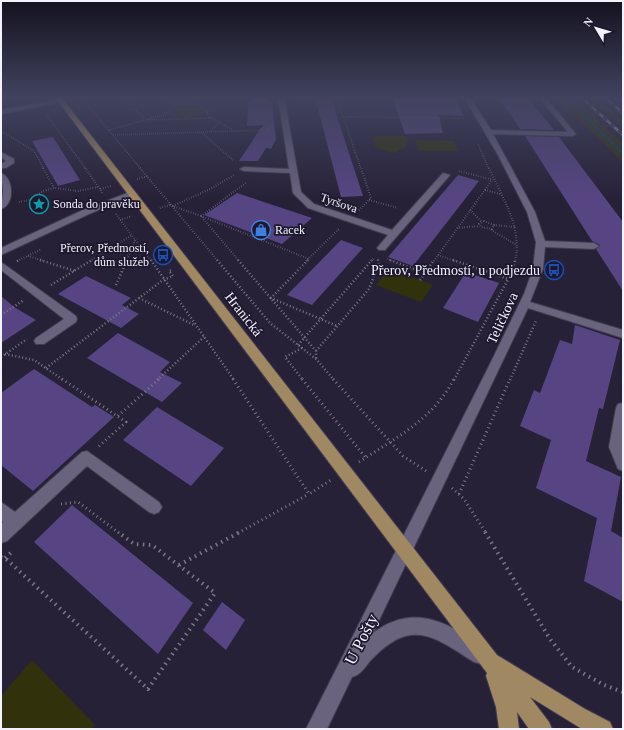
<svg xmlns="http://www.w3.org/2000/svg" width="624" height="730" font-family="'Times New Roman',serif">
  <rect width="100%" height="100%" fill="#272138"/>
  <path fill="#31320b" d="M552 97H573L623 144V163L600 139Z
    M589 97H596L623 121V127Z
    M181 107H199L203 110 202 113 196 117 178 118 174 114 175 111Z
    M377 136H406L409 140 404 149H400L395 153 376 148 372 137Z
    M416 140 454 141 458 151H419Z
    M389 269 433 285 421 302 376 285Z
    M32 660 95 725 92 729H1V696Z"/>
  <g fill="none" stroke-linecap="round" stroke-linejoin="round">
    <path fill="#0b4250" fill-rule="evenodd" d="M564 97H567L623 152V155Z"/>
  </g>
  <path fill="#564582" d="M253 97H269V103H272L276 139 271 149 266 148 258 161H239L263 125 247 126 248 105V102H253Z
    M394 97H455L463 116 439 115 443 133 405 134 393 100H395Z
    M498 97H527L554 130 520 129Z
    M316 101H332L363 196 341 197Z
    M525 136 559 137 623 222V291L596 249 600 245 592 241Z
    M53 137 70 164 80 180 58 186 32 141Z
    M458 175 479 181 413 266 388 257Z
    M237 193 312 218 282 244 204 215Z
    M341 240 363 248 312 305 287 295Z
    M466 272 499 283 478 322 443 308Z
    M86 276 131 298 122 305 139 314 121 328 58 294Z
    M1 296 14 307 36 320 1 343Z
    M575 325 620 340 603 409 599 408 586 461 621 477 611 531 623 538V602L584 581 597 518 536 488 551 440 520 426 534 390 540 393 560 340 572 344Z
    M118 333 170 362 160 372 182 383 162 402 87 358Z
    M34 369 92 407 95 405 114 417 33 491 1 465V393Z
    M157 407 224 448 191 486 123 440Z
    M72 505 193 603 158 654 34 542Z
    M222 602 245 620 226 650 203 630Z"/>
  <g fill="none" stroke-linecap="round" stroke-linejoin="round">
    <g stroke="#423d50" stroke-width="2">
      <path id="minor" d="M278 97H284L301 192 314 204 392 230 443 173 450 175 385 250H379L377 248 388 235 308 208 293 193 290 173 244 171 240 169 244 167 289 169Z
        M464 97H470L491 130 568 132 539 97H545L576 134 573 136 493 134 535 212 545 241 594 243 599 246 594 249 545 247 543 269 530 302 623 330V338L528 308 373 633C406 608 435 616 467 636 476 641 486 645 490 655L488 662 481 664 474 662C435 637 412 618 374 657 366 664 362 675 352 677L327 729H306L491 362 524 294 533 269 536 242 527 212 498 155Z
        M61 99 64 101 63 102 1 114V110Z
        M1 152 14 159V163L6 168H1V164L6 161 1 157Z
        M1 173C14 178 15 205 1 209L3 191Z
        M130 192 137 194 89 214 1 255V248L83 210Z
        M1 262 76 316 77 319 76 322 44 344H36L34 341 36 338 64 319 1 270Z
        M623 403V471L618 469 609 447 616 408 618 404Z
        M87 451 159 502 162 507 159 512 154 514 149 512 87 466 7 541 1 543V524L3 522 1 520V502L15 512 82 452Z"/>
    </g>
    <g stroke="#423d50" stroke-width="2">
      <path id="major" d="M55 97H61L497 655 585 709 610 722 613 729H582L530 697 549 722 552 729H529L517 712 519 729H499L496 707 486 676 487 673Z"/>
    </g>
    <path stroke="#7b7789" stroke-width="1.5" stroke-dasharray="0.5 1.5" stroke-linecap="butt" d="M1 97H3
      M81 97 141 169
      M122 97 145 119
      M126 100 141 97
      M295 101 337 99 361 169
      M174 104C192 102 202 101 210 118
      M203 111 219 110
      M47 115 86 169
      M343 117 465 118
      M146 120 212 118 233 130
      M109 130 163 115 174 108 171 102 149 97
      M1 131 34 151 44 169
      M211 131 219 122
      M201 132 234 161
      M113 135 265 130 274 126
      M478 144 489 169"/>
    <path stroke="#7b7789" stroke-width="2" stroke-dasharray="0.5 2" stroke-linecap="butt" d="M43 168 54 188
      M85 168 100 189
      M140 168 218 261
      M489 168C502 197 523 228 515 261
      M459 171 493 180
      M137 179 148 176
      M485 190 500 194
      M102 193 100 189 111 186
      M369 200 398 208
      M19 202 30 200 43 191 54 188 78 191 98 187
      M173 206 210 189 234 175
      M160 208 170 205 201 216 239 261
      M359 210 371 198 361 168
      M470 210 482 222
      M116 214 151 261
      M201 216 309 259
      M201 216 247 182
      M120 220 132 216
      M484 221 494 225 492 229 481 227 479 224Z
      M494 225 515 227
      M457 228 479 226
      M491 230 517 245
      M438 255 455 261
      M28 256 44 261
      M378 259V261
      M387 259 392 261
      M17 261 40 250
      M90 261 132 235
      M126 261 135 240
      M306 261 340 228
      M371 261 374 258
      M434 261 492 180"/>
    <path stroke="#7b7789" stroke-width="2.5" stroke-dasharray="1 2.5" stroke-linecap="butt" d="M40 260 75 271
      M151 260 234 380
      M217 260 270 323 316 359 334 380
      M238 260 316 351V359
      M308 260 271 298 337 326
      M390 260 424 273
      M453 260 508 279
      M17 261 19 260
      M420 280 434 260
      M51 285 92 260
      M116 285 127 260
      M139 298 194 325
      M1 315 24 300
      M298 345 372 260
      M302 348 285 357 303 380
      M316 351 369 289 379 264 378 260
      M5 354 34 360 63 380
      M1 357 27 339
      M46 368 163 280 173 276 169 271 173 270
      M157 380 204 337
      M454 380 512 272 515 260
      M510 380 536 321"/>
    <path stroke="#7b7789" stroke-width="3" stroke-dasharray="1 3.5" stroke-linecap="butt" d="M62 379 126 422 98 447
      M233 379 309 494 331 480
      M302 379 366 458
      M333 379 403 456 426 471
      M118 416 159 379
      M359 462C397 437 432 420 454 379
      M452 488 464 499 486 533
      M459 494 510 379
      M61 504 78 502 119 533
      M238 533 309 494"/>
    <path stroke="#7b7789" stroke-width="4" stroke-dasharray="1.5 4.5" stroke-linecap="butt" d="M485 532 550 639 572 667 604 685 623 692
      M1 557 5 558 148 689 215 593 152 545 134 544 118 532
      M5 558 13 551
      M179 565 240 532"/>
    <use href="#minor" fill="#69637e" fill-rule="evenodd"/>
    <use href="#major" fill="#a08862" fill-rule="evenodd"/>
    <g stroke="#9d99aa" stroke-width="2.5">
      <path id="rail" d="M581 97 623 135
        M604 97 623 113
        M616 97 623 102"/>
    </g>
    <use href="#rail" stroke="#1d182e" stroke-width="1.5" stroke-dasharray="5" stroke-linecap="butt"/>
  </g>
  <linearGradient id="sky" x2="0" y2="1"><stop stop-color="#15121f"/><stop offset="0.49" stop-color="#41435e"/><stop offset="1" stop-color="#41435e" stop-opacity="0"/></linearGradient>
  <rect width="624" height="199" fill="url(#sky)"/>
  <defs>
    <g id="sight-ring" transform="scale(1)"><circle r="9.5" fill="#1d182e" stroke="#0f9aa8" stroke-width="1.5"/><path d="M0-6L1.8-2.2L6-1.7L2.9 1.2L3.7 5.4L0 3.3L-3.7 5.4L-2.9 1.2L-6-1.7L-1.8-2.2Z" fill="#0f9aa8"/></g>
    <g id="shop-ring" transform="scale(1)"><circle r="9.5" fill="#1d182e" stroke="#3f7fe0" stroke-width="1.5"/><path d="M-5-2.5h2.3a2.7 3.5 0 0 1 5.4 0H5L5.5 6h-11ZM-1.5-2.5h3a1.5 2.3 0 0 0-3 0Z" fill="#3f7fe0"/></g>
    <g id="bus-ring" transform="scale(1)"><circle r="9.5" fill="#1d182e" stroke="#1a4fb4" stroke-width="1.5"/><path d="M-5-6H5V4H4V6H2V4H-2V6H-4V4H-5ZM-3.5-4V0h7V-4ZM-3.5 1.2v1.5H-2V1.2ZM2 1.2v1.5H3.5V1.2Z" fill="#1a4fb4"/></g>
  </defs>
  <g fill-rule="evenodd">
    <use href="#sight-ring" x="39" y="204"/>
    <use href="#shop-ring" x="261" y="230"/>
    <use href="#bus-ring" x="163" y="255"/>
    <use href="#bus-ring" x="554" y="270"/>
  </g>
  <g text-anchor="middle" stroke-width="3.5" stroke-linejoin="round" paint-order="stroke">
    <g font-size="12" fill="#f4f2fe" stroke="#1d182e">
      <text transform="translate(339 203) rotate(19)" y="4">Tyršova</text>
    </g>
    <g font-size="12" fill="#f4f2fe" stroke="#1d182e" text-anchor="start">
      <text x="53" y="208">Sonda do pravěku</text>
      <text x="275" y="234">Racek</text>
      <text x="149" y="252" text-anchor="end">Přerov, Předmostí,<tspan x="149" dy="14">dům služeb</tspan></text>
    </g>
    <g font-size="14" fill="#f4f2fe" stroke="#1d182e" text-anchor="end">
      <text x="540" y="275">Přerov, Předmostí, u podjezdu</text>
    </g>
    <g font-size="14" fill="#f4f2fe" stroke="#1d182e">
      <text transform="translate(244 314) rotate(52)" y="5">Hranická</text>
      <text transform="translate(502 318) rotate(-65)" y="5">Teličkova</text>
    </g>
    <g font-size="17" fill="#f4f2fe" stroke="#1d182e">
      <text transform="translate(361 639) rotate(-63)" y="6">U Pošty</text>
    </g>
  </g>
  <rect width="624" height="730" fill="none" stroke="#f4f2fe" stroke-width="4"/>
  <g transform="translate(596 28) rotate(308)" stroke="#1d182e" stroke-width="3" paint-order="stroke">
  <path d="M0-3L7 15L0 10L-7 15Z" fill="#f4f2fe"/>
  <text y="-6" font-size="11" font-weight="bold" text-anchor="middle" fill="#f4f2fe">N</text>
  </g>
</svg>
